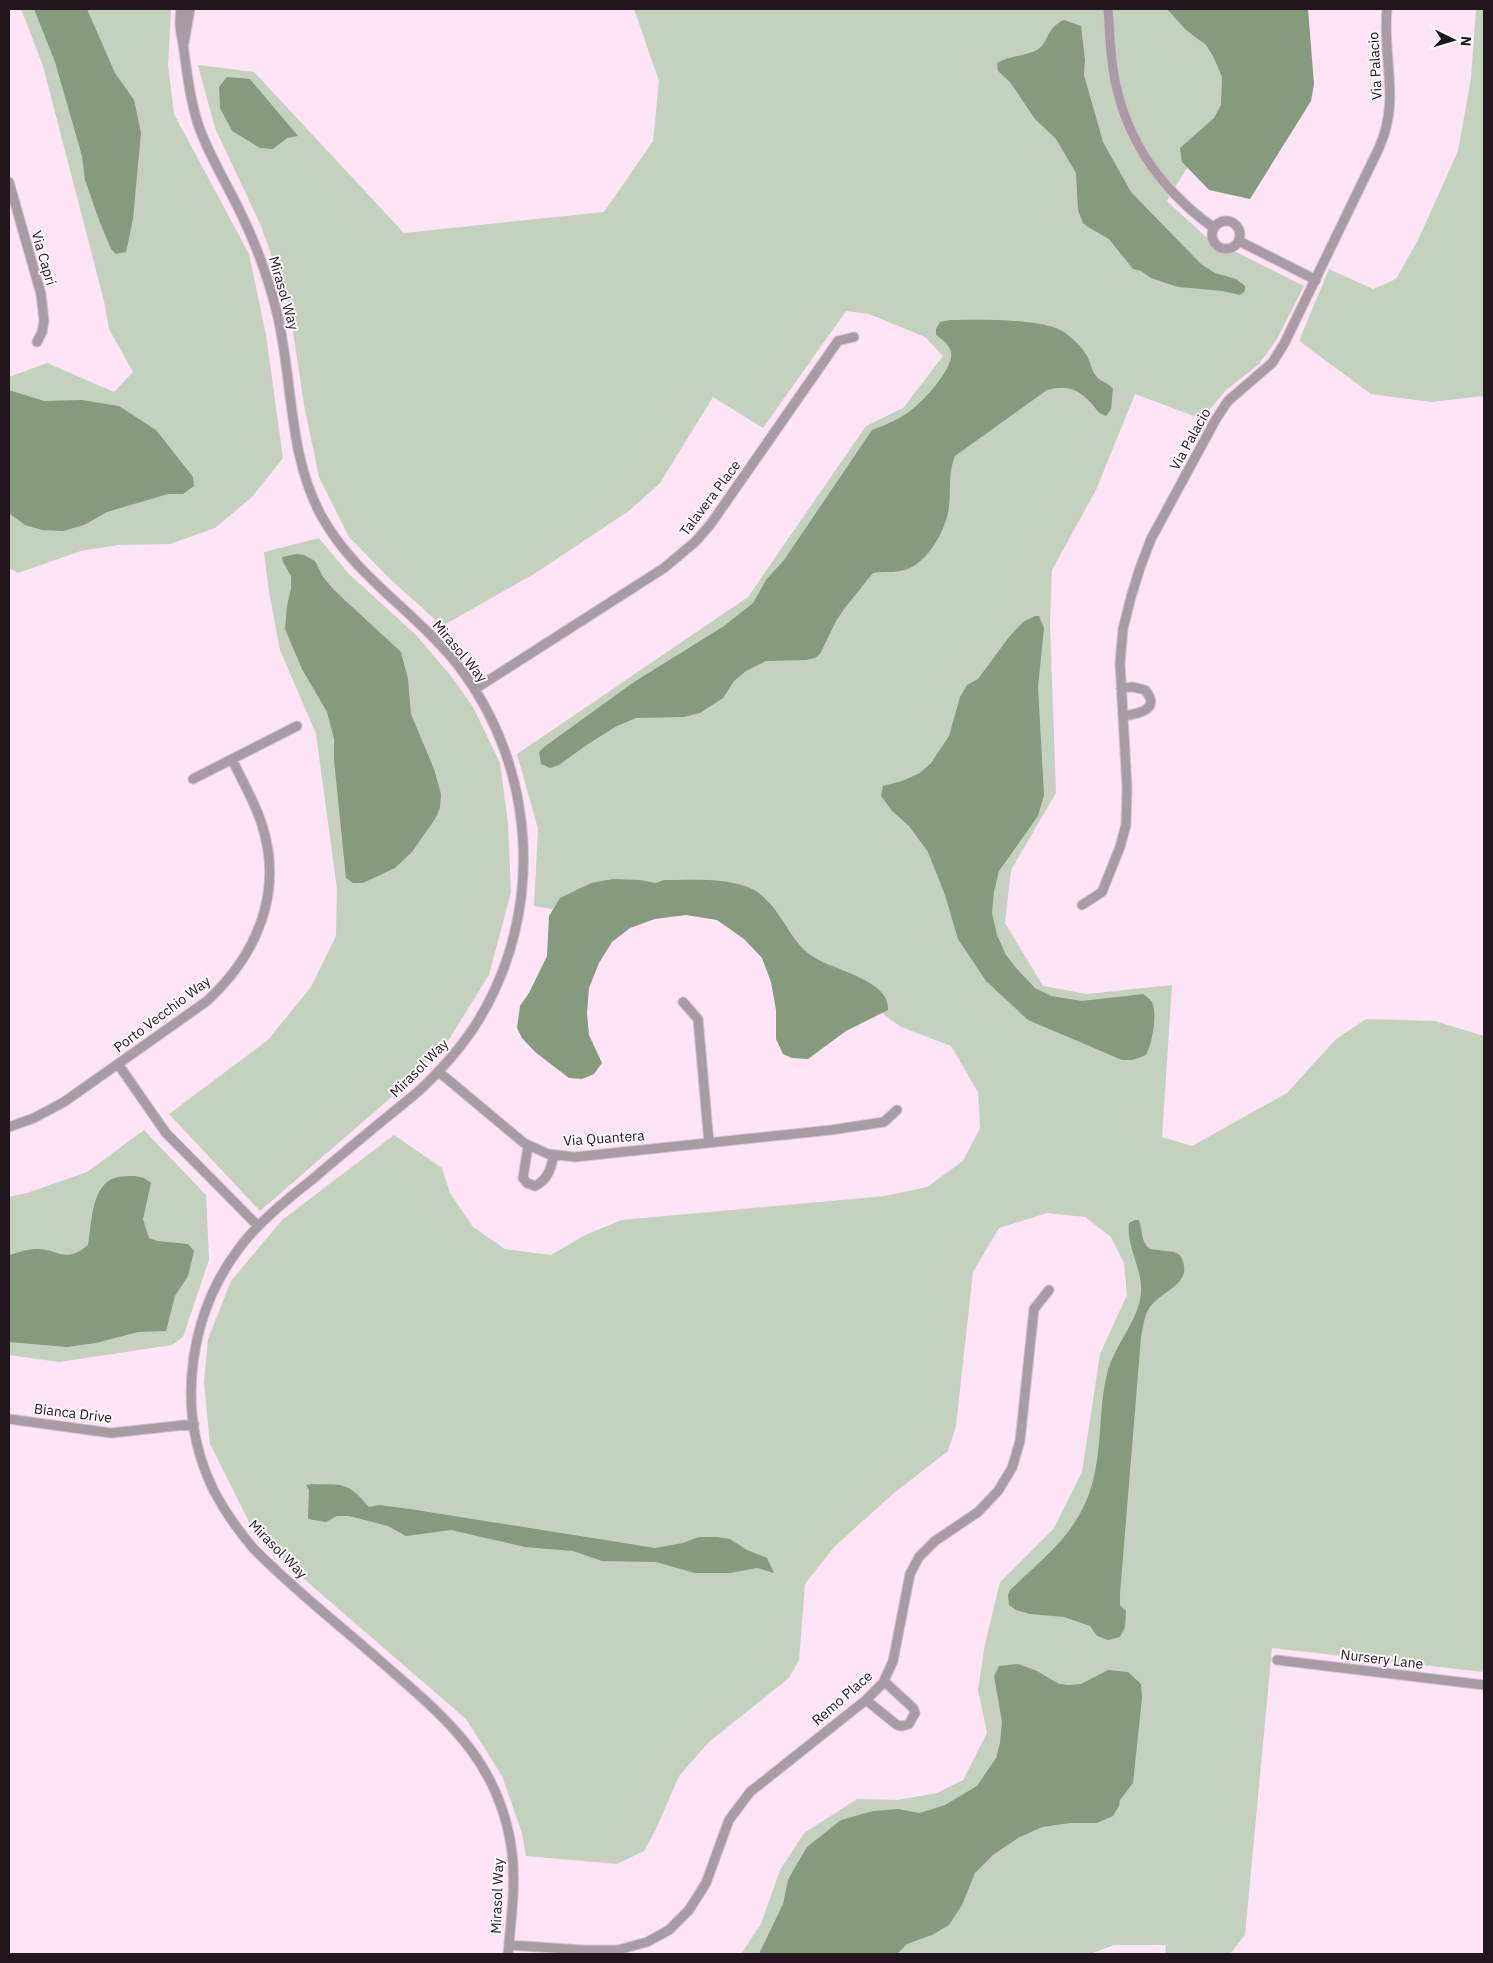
<svg xmlns="http://www.w3.org/2000/svg" width="1493" height="1963" font-family="'IBM Plex Sans',sans-serif">
  <rect width="100%" height="100%" fill="#fee4f5"/>
  <path fill="#c4d1be" d="M21 9H171L168 65 174 114 249 254 266 335 283 458 252 497 215 528 170 544 118 545 81 551 18 573 9 568V377L47 363 114 392 133 372 109 329 104 301 43 66Z
    M634 9H1200L1241 79 1167 201 1206 237 1304 286 1277 339 1259 364 1225 391 1202 419 1135 394 1096 490 1052 570 1050 623 1056 793 1011 870 1005 923 1043 986 1087 994 1172 985 1162 1137 1192 1146 1287 1093 1336 1039 1366 1019 1435 1021 1484 1036V1672L1272 1648 1245 1935 1230 1954H1165L1166 1945H1114L1090 1954H741L761 1924 780 1870 804 1833 857 1799 897 1800 937 1793 963 1780 987 1733 978 1690 985 1644 1000 1582 1054 1528 1082 1472 1100 1354 1127 1295 1124 1263 1111 1237 1085 1217 1047 1213 999 1228 973 1272 956 1426 948 1451 894 1493 834 1547 805 1584 799 1660 789 1678 709 1742 679 1776 656 1829 644 1851 617 1864 526 1856 522 1833 502 1776 466 1719 305 1580 252 1528 210 1444 204 1382 208 1339 231 1281 282 1220 394 1135 442 1168 450 1193 473 1227 505 1249 551 1255 585 1235 622 1220 885 1196 927 1187 963 1161 980 1128 978 1092 951 1046 901 1027 759 923 669 900 579 914 534 906 538 829 517 754 748 597 866 426 903 408 943 356 925 337 869 314 846 311 763 428 713 397 660 483 630 510 534 574 442 626 388 577 349 537 319 477 304 405 289 305 261 226 215 128 198 65 254 72 404 233 604 212 653 141 659 81Z
    M1476 9H1484V396L1431 402 1371 394 1299 341 1329 269 1373 289 1396 279 1418 240 1458 151 1471 78Z
    M319 538 349 574 415 634 451 676 473 707 500 763 508 823 511 892 489 975 446 1044 402 1088 260 1211 169 1114 268 1040 311 987 336 936 337 889 316 734 280 650 269 592 264 552Z
    M144 1130 206 1195 209 1260 183 1337 172 1345 59 1362 9 1355V1197L27 1193 87 1172Z"/>
  <path fill="#869a7e" d="M34 9H87L115 73 134 100 141 133 133 219 126 252 116 254 111 249 99 220 85 180 82 156 55 62Z
    M1167 9H1308L1314 84 1311 101 1250 199 1209 190 1182 162 1180 148 1214 118 1221 105 1222 77 1213 56 1206 45 1186 30Z
    M1064 20 1081 26 1085 60 1084 75 1103 142 1131 192 1201 264 1215 273 1236 279 1245 286V291L1240 295 1223 291 1178 287 1151 278 1141 271 1133 269 1109 239 1088 227 1083 223 1078 210 1076 173 1056 139 1035 119 1010 82 998 71 997 63C1009 56 1023 56 1035 51 1049 45 1045 28 1064 20Z
    M227 77 250 79 298 136 287 138 273 149 260 148 232 131 220 108 219 87Z
    M951 320C978 320 1049 317 1068 335 1075 341 1085 350 1088 358 1091 364 1092 371 1096 376 1101 383 1109 382 1113 389L1111 409 1106 416C1096 412 1098 410 1091 403 1077 388 1067 385 1047 390L955 456C948 473 951 489 949 506 947 530 925 568 900 571 891 573 882 571 873 573L844 609 836 621 820 654 815 658 806 660 766 661 746 671 734 681 723 698 700 713 684 717 636 718 617 726 588 744 559 765 550 768 541 764 539 752 544 747 634 682 724 626 753 603 766 580 784 560 872 430C885 425 898 420 910 411 922 403 955 367 951 352 949 344 942 339 936 335V329L940 322Z
    M9 390 44 401 82 400 119 406 156 430 193 477 194 486 183 494H168L107 512 84 525 63 531 42 530 25 525 10 514Z
    M296 554 304 555 315 561 323 577 334 590 401 652 408 679 411 714 434 769 441 794 440 808 435 819 412 852 395 868 363 883H353L346 878 334 760V739L327 712 302 669 285 629 287 606 291 588V576L283 562 282 557Z
    M1035 616H1039L1044 628 1038 687 1044 795 1038 816 999 871 994 892 992 913 997 935 1006 955 1017 969 1035 988 1051 996 1082 1001 1143 994C1147 997 1150 999 1152 1002 1158 1014 1152 1044 1146 1055L1133 1060H1122L1028 1020 986 981 958 939 945 895 928 852 909 826 892 811 881 796 883 786 902 781 920 773 931 763 949 736 960 697 967 685 978 679 1009 637 1023 622Z
    M613 879 640 880 656 883 664 880C690 880 731 877 754 890 781 906 788 940 812 956 832 970 891 980 888 1010L846 1031 808 1059 792 1058 783 1054 776 1039V1010L771 982 762 958 744 939 717 920 686 915 655 919 630 928 612 942 599 963 589 988 587 1013 589 1035 602 1063 594 1074 582 1079 569 1078 535 1052 522 1038 517 1028 520 1006 529 993 547 956 549 916 560 898 591 883Z
    M135 1176 144 1178 151 1183 143 1219 149 1238 157 1241 188 1244 194 1251 188 1276 175 1296 166 1331 138 1332 96 1343 67 1347 9 1342V1255C17 1253 27 1249 36 1249 58 1248 64 1265 88 1245 92 1223 91 1182 118 1177 123 1176 129 1176 135 1176Z
    M1135 1220H1139C1143 1231 1140 1241 1150 1249L1174 1252 1180 1255C1196 1284 1163 1289 1150 1307 1144 1315 1143 1328 1141 1337L1120 1594V1605L1126 1611 1125 1627 1120 1637 1108 1640 1097 1636 1090 1626 1064 1617 1030 1614 1016 1610 1009 1605 1008 1595 1010 1590C1049 1553 1084 1528 1095 1472 1102 1438 1099 1403 1108 1370 1116 1344 1139 1319 1141 1293 1143 1269 1126 1247 1129 1223Z
    M311 1484C343 1485 347 1481 369 1507L379 1505 410 1509 655 1548 683 1543 699 1537H717L730 1539 747 1550 767 1558 774 1573 757 1568 730 1573H695L656 1562 602 1561 573 1551 525 1547 451 1530 406 1536 388 1526 349 1516H337L326 1522 308 1519 309 1490 306 1485Z
    M1018 1664 1037 1671 1059 1684 1069 1685 1081 1684 1108 1670 1128 1672 1141 1684 1142 1698 1133 1783 1120 1800 1119 1806 1113 1816 1097 1823H1070L1042 1827 1018 1838 993 1855 975 1873 962 1905 949 1925 932 1935 907 1944 897 1954H759L783 1904 788 1880 794 1869 807 1847 841 1820 873 1811 898 1809 920 1813 945 1805 977 1786 996 1758 1000 1743 1002 1722 994 1676 999 1666Z"/>
  <g fill="none" stroke-linecap="round" stroke-linejoin="round">
    <g stroke="#d6bfce" stroke-width="11">
      <path id="minor" d="M181 9C179 26 180 28 183 44 187 73 190 100 199 127 211 160 230 189 244 220 257 247 267 276 275 305 294 375 286 452 322 517 356 578 418 613 460 668 537 770 545 912 478 1021 462 1047 442 1069 420 1090 385 1119 349 1148 314 1178 292 1196 268 1214 249 1236 189 1306 173 1408 214 1491 225 1512 238 1530 253 1548 294 1590 342 1627 386 1666 449 1721 500 1763 512 1852 516 1886 511 1920 508 1954
        M1108 9C1110 34 1110 60 1116 85 1129 145 1165 193 1214 228
        M184 43 190 9
        M9 182 41 294 44 321 42 332 37 342
        M1212 235a14 14 0 1 1 28 0a14 14 0 1 1-28 0Z
        M1239 241 1316 280
        M1121 688 1133 687 1145 690C1162 710 1137 714 1123 716
        M475 689 664 568 695 542 710 525 838 341 854 337
        M193 779 297 726
        M1082 905 1102 892 1120 847 1126 825 1127 788 1120 663 1123 629 1131 597 1140 568 1151 539 1216 419 1228 401 1272 363 1284 344 1379 148C1401 99 1382 59 1387 9
        M683 1002 698 1019 709 1143
        M118 1064 166 1133 258 1226
        M439 1072 524 1143 548 1154 575 1157 831 1130 884 1122 897 1110
        M9 1127 34 1118 64 1102 207 1001C256 956 284 893 262 825 255 802 242 781 232 759
        M528 1146 523 1178 527 1183 535 1186C548 1180 551 1168 554 1155
        M9 1419 111 1433 194 1424
        M1277 1660 1484 1685
        M866 1700 897 1725 902 1726 909 1724 915 1713 913 1708 884 1681
        M509 1945 583 1950H618L647 1942 669 1930 689 1910 706 1883 729 1820 750 1792 866 1700 883 1683 893 1661 910 1574 919 1557 935 1541 978 1512 998 1491 1012 1468 1020 1441 1034 1309 1049 1290"/>
    </g>
    <use href="#minor" stroke="#a89ba4" stroke-width="9"/>
  </g>
  <g text-anchor="middle" stroke-width="4" stroke-linejoin="round" paint-order="stroke">
    <g font-size="14" fill="#21161d" stroke="#fef8fc">
      <text transform="translate(1375 66) rotate(-93)" y="5">Via Palacio</text>
      <text transform="translate(44 258) rotate(74)" y="5">Via Capri</text>
      <text transform="translate(284 293) rotate(74)" y="5">Mirasol Way</text>
      <text transform="translate(1190 439) rotate(-61)" y="5">Via Palacio</text>
      <text transform="translate(710 498) rotate(-53)" y="5">Talavera Place</text>
      <text transform="translate(460 651) rotate(50)" y="5">Mirasol Way</text>
      <text transform="translate(162 1014) rotate(-37)" y="5">Porto Vecchio Way</text>
      <text transform="translate(419 1068) rotate(-45)" y="5">Mirasol Way</text>
      <text transform="translate(604 1138) rotate(-4)" y="5">Via Quantera</text>
      <text transform="translate(73 1413) rotate(7)" y="5">Bianca Drive</text>
      <text transform="translate(278 1549) rotate(45)" y="5">Mirasol Way</text>
      <text transform="translate(1382 1659) rotate(7)" y="5">Nursery Lane</text>
      <text transform="translate(842 1698) rotate(-41)" y="5">Remo Place</text>
      <text transform="translate(497 1896) rotate(-88)" y="5">Mirasol Way</text>
    </g>
  </g>
  <rect width="1493" height="1963" fill="none" stroke="#21161d" stroke-width="20"/>
  <g transform="translate(1453 40) rotate(95)" stroke="#fef8fc" stroke-width="4" paint-order="stroke">
  <path d="M0-4L9 19L0 12L-9 19Z" fill="#21161d"/>
  <text y="-8" font-size="14" font-weight="bold" text-anchor="middle" fill="#21161d">N</text>
  </g>
</svg>
